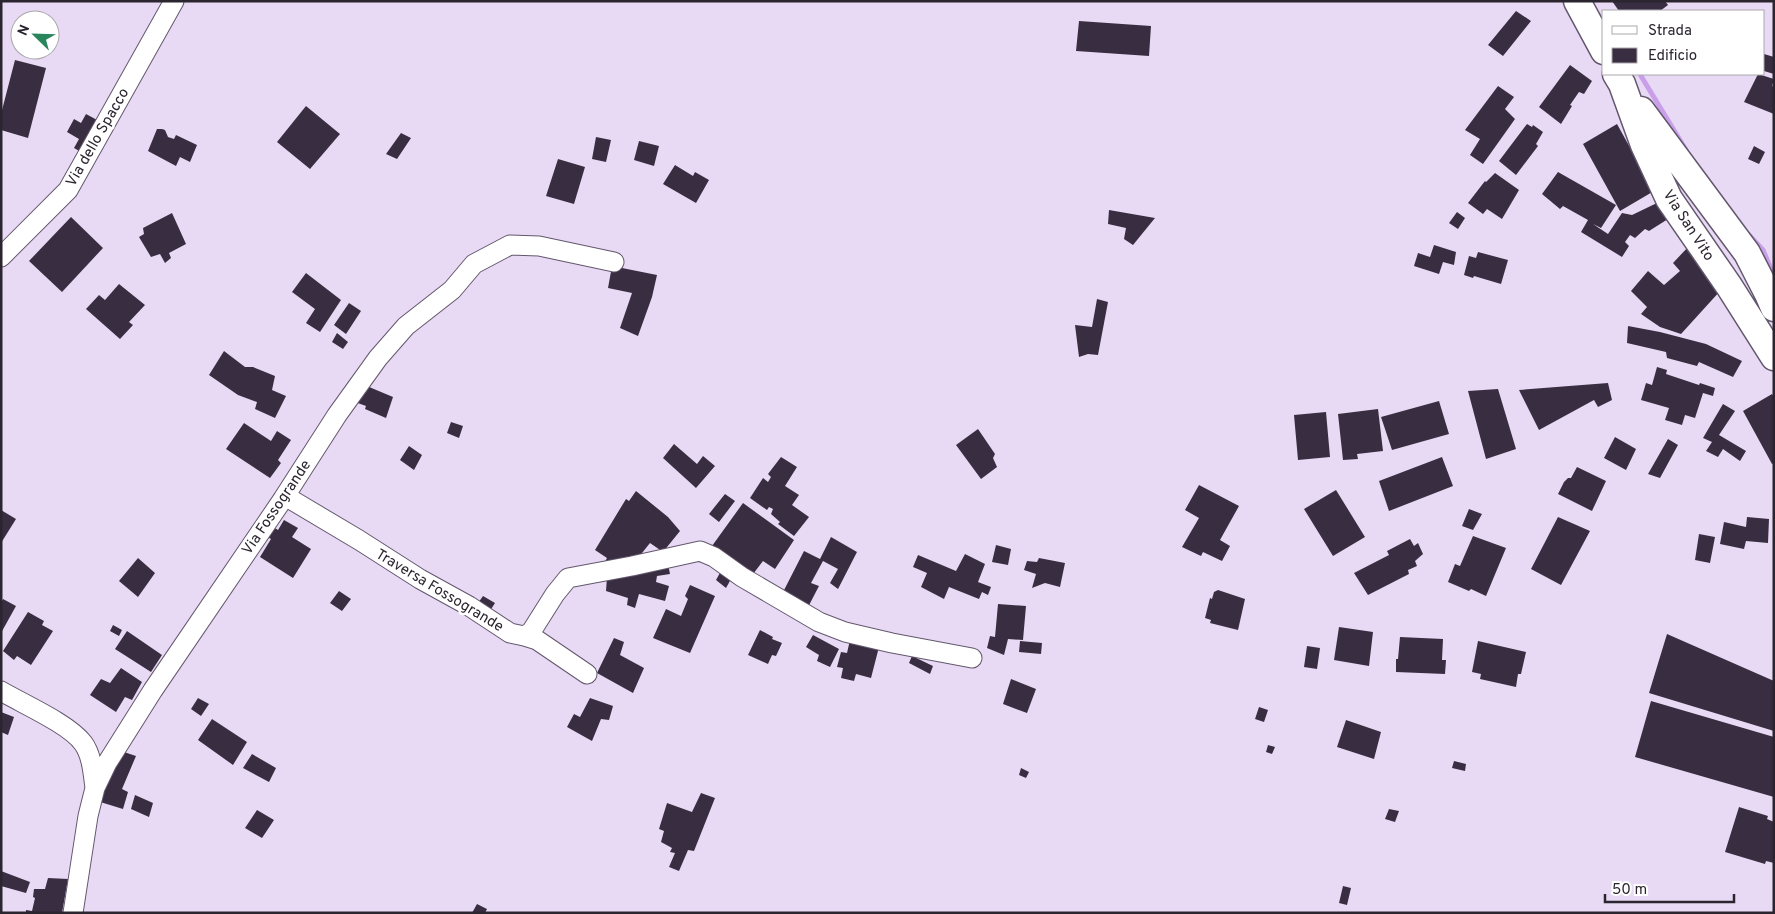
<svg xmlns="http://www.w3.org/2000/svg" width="1775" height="914" font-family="Overpass,sans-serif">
  <rect width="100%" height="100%" fill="#e8daf4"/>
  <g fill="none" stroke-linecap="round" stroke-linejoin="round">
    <path stroke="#c99fe9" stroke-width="5" d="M1641 76 1686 150
      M1749 235 1763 250 1774 276"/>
  </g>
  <path fill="#392e41" d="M1612 1H1665L1668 5 1660 11H1619Z
    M1516 11 1531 21 1503 56 1488 45Z
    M1079 21 1151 26 1149 56 1076 51Z
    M1764 54 1774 57V74L1764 71Z
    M15 60 46 68 28 138 1 130V114Z
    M1570 65 1592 81 1584 94 1579 92 1570 105 1572 106 1561 124 1539 107Z
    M1758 74 1774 79 1772 86 1774 87V114L1744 102Z
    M1498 86 1514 97 1505 109 1515 119 1483 164 1470 155 1480 139 1465 130Z
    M306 106 340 134 310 169 277 142Z
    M86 114 99 121 81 152 74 148 79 139 67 132 74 119 81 123Z
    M1527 124 1532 127 1533 125 1543 132 1536 144 1538 146 1516 175 1499 161Z
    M1617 124 1654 191 1620 211 1583 144Z
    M157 129H162L165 130 168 137 174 139 176 135 197 145 190 162 180 157 176 166 148 151Z
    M401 133 411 138 397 159 386 154Z
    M596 137 611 140 606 162 592 159Z
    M639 141 659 146 654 166 634 160Z
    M1754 146 1765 152 1759 164 1748 159Z
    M558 159 585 167 574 204 546 196Z
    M675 165 693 176 695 172 709 180 696 203 663 184Z
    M1558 172 1616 205 1601 228 1593 224 1608 234 1622 213 1632 215 1659 202 1668 219 1649 231 1645 229 1635 238 1630 235 1625 242 1629 246 1622 257 1581 232 1588 220 1563 206 1560 209 1542 194Z
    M1495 173 1519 190 1502 219 1487 209 1483 214 1468 203 1485 181 1486 182Z
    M1109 210 1155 218 1133 245 1124 239 1126 228 1108 224Z
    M1457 212 1465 218 1458 229 1449 223Z
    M172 213 186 244 169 253 171 258 165 263 160 254 151 257 139 237 144 234 143 228Z
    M71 217 103 248 62 292 29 261Z
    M1434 245 1456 252 1454 265 1443 262 1439 274 1414 266 1418 253 1430 257Z
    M1689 246 1721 290 1681 334 1660 327 1641 314 1647 307 1631 291 1648 271 1664 285 1680 271 1673 263Z
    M1478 252 1508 260 1501 284 1474 276 1473 278 1464 275 1469 256 1476 258Z
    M612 266 657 275 652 297 638 336 620 328 632 293 608 288Z
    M306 273 341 300 320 332 306 323 315 309 292 292Z
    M119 284 145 305 129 322 133 325 120 339 86 309 99 295 105 300Z
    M1097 299 1108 302 1098 355 1088 354 1079 357 1075 325 1092 327Z
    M349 303 361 311 346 334 334 325Z
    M1628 326 1660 332 1706 344 1742 361 1733 377 1699 362 1697 366 1667 358 1666 352 1627 343Z
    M337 333 348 342 343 349 332 342Z
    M224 351 245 367H253L275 376 272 390 286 396 275 418 255 409 257 402 238 395 209 375Z
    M1657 367 1667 370 1666 374 1699 385 1700 383 1715 388 1713 396 1703 393 1695 418 1685 415 1682 425 1665 420 1669 408 1641 400 1646 383 1652 385Z
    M1608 383 1612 400 1598 407 1594 400 1539 430 1519 390Z
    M362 384 393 397 386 418 365 409 366 406 355 402Z
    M1498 389 1516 449 1486 459 1468 391Z
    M1772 394 1774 397V463L1772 464 1743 411Z
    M1439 401 1449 434 1392 450 1381 417Z
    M1723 404 1735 411 1719 435 1746 451 1740 461 1723 449 1718 457 1706 451 1712 442 1703 438Z
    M1378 409 1383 451 1357 454 1358 459 1343 460 1338 414Z
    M1326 412 1330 457 1298 460 1294 415Z
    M451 422 463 426 459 438 447 433Z
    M244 423 271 441 277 431 291 440 278 460 281 463 270 478 226 449Z
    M978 429 995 454 993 458 997 467 981 479 956 445Z
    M1615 437 1636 449 1626 470 1604 458Z
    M1668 439 1678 445 1660 478 1648 474Z
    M674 444 697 464 703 456 715 466 696 488 663 458Z
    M409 446 422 455 414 470 400 460Z
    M781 457 797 467 785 486 799 495 792 505 809 517 794 536 778 524 780 522 771 514 773 509 769 507 767 510 750 498 763 478 768 482 771 477 768 474Z
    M1442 457 1453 486 1389 511 1379 481Z
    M1577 467 1606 481 1592 511 1558 494 1564 482 1568 478H1571Z
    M1199 485 1239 506 1220 540 1230 546 1222 561 1203 552 1201 556 1182 547 1199 518 1185 510Z
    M1336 490 1365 537 1333 556 1304 509Z
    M636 491 668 517 680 531 663 552 650 543 634 563 601 569 607 558 595 550 626 499 629 501Z
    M725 494 735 501 719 522 709 514Z
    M743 503 794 540 775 569 763 561 750 578 712 546Z
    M1469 509 1482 514 1473 530 1462 526Z
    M1 510 16 519 1 543Z
    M1558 517 1590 531 1561 585 1531 569Z
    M1747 517 1769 519 1768 543 1746 541 1744 549 1720 544 1724 522 1746 527Z
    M284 520 298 528 292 537 311 549 293 578 260 557 271 539 264 535 270 525 278 530Z
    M1699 534 1715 537 1710 563 1695 560Z
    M1473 536 1506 548 1486 596 1471 589 1469 591 1448 582 1455 564 1460 566Z
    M831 537 857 552 838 589 830 583 838 569 823 561 811 583 819 586 806 611 781 596 804 551 820 559Z
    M1410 539 1414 546 1418 543 1423 554 1415 561 1417 566 1408 570 1409 574 1368 595 1354 573 1389 555 1387 551Z
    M996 545 1011 549 1008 565 992 562Z
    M965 554 985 564 978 582 991 587 988 595 982 592 979 599 949 587 944 599 921 587 927 573 913 567 918 555 956 571Z
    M138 558 155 573 138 597 119 581Z
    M1039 558 1065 563 1060 587 1045 583 1032 588 1036 574 1024 570 1027 561 1037 562Z
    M668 564 670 574 657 576 656 582 669 586 665 601 639 594 635 608 627 605 628 598 606 591 607 577Z
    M721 571 731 579 726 588 716 580Z
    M690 585 715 596 690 653 653 638 666 609 681 616 688 599 685 596Z
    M1218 590 1245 599 1238 630 1210 623 1211 620 1205 618 1210 598 1212 599 1214 592Z
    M339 591 351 599 342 611 330 603Z
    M483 596 495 603 488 614 476 606Z
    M3 599 16 606 1 633V603Z
    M998 604 1026 606 1023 640 1008 639 1004 655 987 648 990 636 995 637Z
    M28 612 44 621 42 625 53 631 31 665 17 656 14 660 3 651Z
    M113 625 122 630 119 636 110 631Z
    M1339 627 1373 632 1369 666 1334 660Z
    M760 630 773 637 772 639 782 643 776 656 772 655 768 664 748 655Z
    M127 631 162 655 151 672 115 649Z
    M1667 634 1774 681V731L1649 693Z
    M813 635 839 649 830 667 817 661 819 655 806 647Z
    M1400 637 1443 639 1442 660H1446L1445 674 1396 672V659H1398Z
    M614 638 624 642 620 655 644 668 633 693 597 673Z
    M850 640 879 647 871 678 856 674 854 681 841 678 843 668 837 667 841 652 847 653Z
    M1020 641 1042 643 1041 654 1019 652Z
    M1478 641 1526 652 1521 674H1518L1516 687 1480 679 1481 674 1472 672Z
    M1307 646 1320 648 1317 669 1304 667Z
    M912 656 933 666 930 674 909 663Z
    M121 668 142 682 132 700 125 697 116 712 90 695 101 679 110 683Z
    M1011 679 1036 689 1027 713 1003 704Z
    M198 698 209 704 201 716 191 709Z
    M590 698 613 706 609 720 601 719 592 741 567 727 574 714 580 717Z
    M1651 701 1774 737V797L1635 757Z
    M1259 707 1268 710 1264 722 1255 719Z
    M1 712 14 717 8 735 1 732Z
    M212 719 247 742 233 765 198 740Z
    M1346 720 1381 732 1374 759 1337 747Z
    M1268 745 1275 747 1272 754 1266 752Z
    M118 750 136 756 122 789 128 792 123 809 97 801Z
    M252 754 276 768 269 782 243 768Z
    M1454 761 1466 764 1465 771 1452 768Z
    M1021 768 1029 772 1026 778 1019 775Z
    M701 793 715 798 694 851 688 850 679 871 669 867 675 853 670 852 672 848 661 842 664 831 659 829 667 803 692 812Z
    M135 795 153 803 149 817 131 809Z
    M1739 807 1768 816 1767 819 1774 822V863L1766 861 1765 864 1725 852Z
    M1389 809 1399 811 1395 822 1385 819Z
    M257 810 274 820 262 838 245 828Z
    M1 871 30 882 26 893 1 886Z
    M48 878 68 879 62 913H26V910L32 911 35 898 33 897 34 889H45Z
    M1343 886 1351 888 1347 905 1339 903Z
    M477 904 487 909 485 913H472Z"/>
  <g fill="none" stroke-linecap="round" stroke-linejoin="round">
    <g stroke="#63576d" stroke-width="21">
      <path id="street" d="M1 257 68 190 174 1
        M285 496 359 540 420 579 469 606 510 633 524 636 531 632 555 594 568 578 632 566 700 551 714 557 742 577 819 622 845 632 892 643 972 658
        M524 636 537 640 587 674
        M1 691C23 704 69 724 83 743 92 755 93 773 95 788
        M73 913 88 816 95 788 107 763 153 690 283 499 337 415 378 358 406 326 452 290 474 264 510 245 539 246 614 262"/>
    </g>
    <g stroke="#63576d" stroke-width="29">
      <path id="secondary" d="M1577 1 1604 51
        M1616 74 1622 84 1644 145 1669 199 1729 286 1774 357
        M1641 110 1747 253 1768 294 1774 308"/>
    </g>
    <use href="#street" stroke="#fff" stroke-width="19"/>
    <use href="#secondary" stroke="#fff" stroke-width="26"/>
  </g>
  <g text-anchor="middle" stroke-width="5" stroke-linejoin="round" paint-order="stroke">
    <g font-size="15" fill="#2b252f" stroke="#fff">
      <text transform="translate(97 137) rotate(-60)" y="5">Via dello Spacco</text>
      <text transform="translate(1689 225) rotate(57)" y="5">Via San Vito</text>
      <text transform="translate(276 507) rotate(-56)" y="5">Via Fossogrande</text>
      <text transform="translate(440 590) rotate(31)" y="5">Traversa Fossogrande</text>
    </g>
  </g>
  <rect width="1775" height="914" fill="none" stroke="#2b252f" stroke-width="5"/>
  <rect x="1602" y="10" width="162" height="65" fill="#ffffff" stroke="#aaa8ac"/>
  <rect x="1612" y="26" width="25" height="8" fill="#ffffff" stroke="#aaa8ac"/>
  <text x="1648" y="35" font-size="15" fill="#2b252f">Strada</text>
  <rect x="1612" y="48" width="25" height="15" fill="#392e41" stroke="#aaa8ac"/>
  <text x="1648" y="60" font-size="15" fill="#2b252f">Edificio</text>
  <g transform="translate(35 35) rotate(293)"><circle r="24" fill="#ffffff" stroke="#aaa8ac"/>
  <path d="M0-4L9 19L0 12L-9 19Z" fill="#29855c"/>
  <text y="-8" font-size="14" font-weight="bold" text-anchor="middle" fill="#2b252f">N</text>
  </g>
  <path d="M1605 894v8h129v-8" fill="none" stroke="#2b252f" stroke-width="2.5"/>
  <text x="1612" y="894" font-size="15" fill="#2b252f" stroke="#ffffff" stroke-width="4" paint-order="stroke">50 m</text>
</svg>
